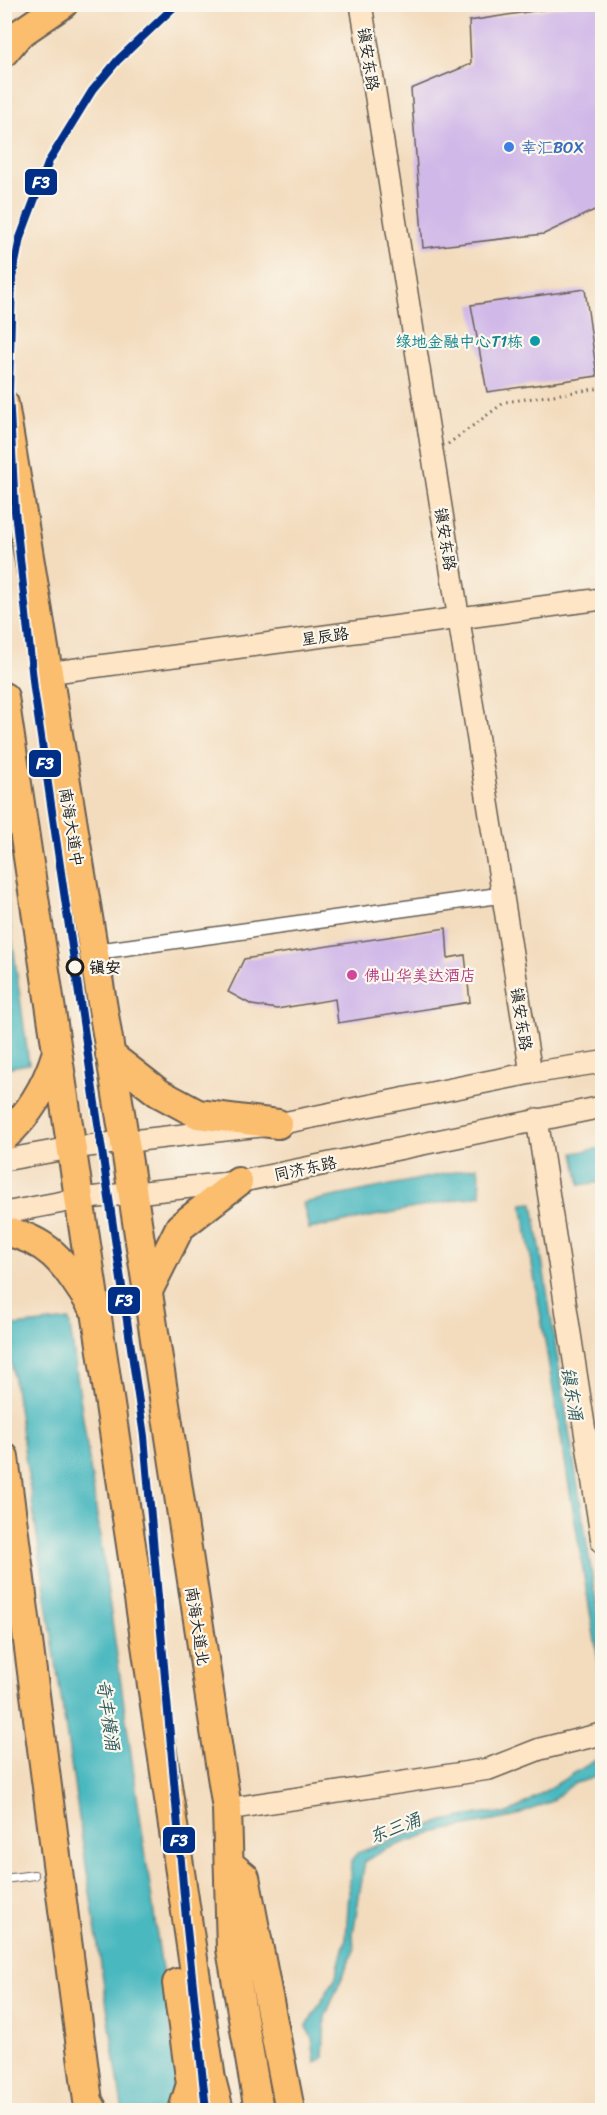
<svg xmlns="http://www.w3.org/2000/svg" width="607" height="2115" font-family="Sriracha,'LXGW WenKai TC',sans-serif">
  <rect width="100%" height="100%" fill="#fbf7ec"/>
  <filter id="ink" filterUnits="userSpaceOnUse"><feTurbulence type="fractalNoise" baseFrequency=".0167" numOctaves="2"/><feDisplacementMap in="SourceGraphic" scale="12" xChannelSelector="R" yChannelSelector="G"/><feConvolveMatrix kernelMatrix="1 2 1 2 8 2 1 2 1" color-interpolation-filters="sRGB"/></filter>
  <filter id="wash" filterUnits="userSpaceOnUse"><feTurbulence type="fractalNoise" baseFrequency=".008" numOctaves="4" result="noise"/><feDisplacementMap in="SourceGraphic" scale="24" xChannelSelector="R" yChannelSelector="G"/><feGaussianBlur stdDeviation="1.35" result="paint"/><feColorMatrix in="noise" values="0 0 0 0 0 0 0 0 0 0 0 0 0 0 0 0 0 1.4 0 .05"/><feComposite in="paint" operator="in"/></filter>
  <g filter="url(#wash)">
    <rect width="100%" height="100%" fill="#f3dcbe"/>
    <path fill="#49b8bf" stroke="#326a6e" stroke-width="1.5" d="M5 886 29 1064 5 1068H4Z
      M602 1148V1182L580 1185 574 1153Z
      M478 1167 481 1195 309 1229 303 1203Z
      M533 1203 602 1639V1683L522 1204Z
      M69 1320 182 2110H124L122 2107 6 1327Z
      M602 1756V1775L573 1784 550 1802 513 1817 431 1833 384 1850 365 1861 353 1934 354 1950 325 2017 323 2058 315 2063 312 2038 306 2027 335 1979 346 1938 351 1862 357 1853 443 1821 485 1813 508 1814Z"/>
    <g id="blocks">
      <path fill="#d0b8e8" d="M579 4H603V206L544 234 423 248 411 89 471 64 469 21Z
        M585 289 597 376 487 392 471 305Z
        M446 928 448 958 465 955 470 1002 338 1023 335 999 277 1009 252 1005 228 992 244 959Z"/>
    </g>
  </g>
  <g filter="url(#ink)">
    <use href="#blocks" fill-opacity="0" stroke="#675f55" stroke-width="1.5"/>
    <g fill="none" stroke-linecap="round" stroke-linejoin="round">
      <g stroke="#675f55" stroke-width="10">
        <path id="lane" d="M4 1879 34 1875"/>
      </g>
      <g stroke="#675f55" stroke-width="18">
        <path id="street" d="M93 952 502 895"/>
      </g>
      <g stroke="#675f55" stroke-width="24">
        <path id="secondary" d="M361 4 531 1073
          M47 673 602 599
          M537 1119 602 1542
          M4 1160 71 1148 278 1124 531 1073 602 1062
          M4 1213 79 1199 238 1182 602 1107
          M227 1809 489 1769 540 1749 602 1734"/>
      </g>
      <g stroke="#675f55" stroke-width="32">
        <path id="highway" d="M4 52 19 34 63 4
          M4 404 125 1143 227 1809 231 1949 259 2110
          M4 697 211 2079 219 2110
          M110 1055 159 1093 198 1114 278 1124
          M4 1137C30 1114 46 1087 56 1055
          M4 1231C53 1241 66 1267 92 1306
          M147 1293 180 1227 238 1182
          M4 1457 88 2101 93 2110
          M233 1867 245 1877 290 2110
          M177 1983 191 2084 183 2110"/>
      </g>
      <path stroke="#675f55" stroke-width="3" stroke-dasharray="1.5 4.5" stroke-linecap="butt" d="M448 444 505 402 602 388"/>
      <use href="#lane" stroke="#fff" stroke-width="8"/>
      <use href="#street" stroke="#fff" stroke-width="15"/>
      <use href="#secondary" stroke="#fde5c5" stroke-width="21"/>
      <use href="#highway" stroke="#fbbd6e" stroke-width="28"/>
      <g stroke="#fbf7ec" stroke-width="12">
        <path id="metro-1" d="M177 4 118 60 92 91 49 161 20 238 12 278 9 392 15 511 34 689 144 1436 186 1919 206 2110"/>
      </g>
      <use href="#metro-1" stroke="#002f87" stroke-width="8"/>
    </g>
  </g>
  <circle fill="#3f7fe0" stroke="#fbf7ec" stroke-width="2" cx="509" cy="147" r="6"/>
  <circle fill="#0f9aa8" stroke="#fbf7ec" stroke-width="2" cx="535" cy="341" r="6"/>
  <circle fill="#fbf7ec" stroke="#1c1c1c" stroke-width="3" cx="75" cy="967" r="8"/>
  <circle fill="#d1479c" stroke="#fbf7ec" stroke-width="2" cx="352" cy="975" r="6"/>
  <g text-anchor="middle" stroke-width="4.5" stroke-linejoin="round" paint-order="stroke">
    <g font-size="16" fill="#1c1c1c" stroke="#fbf7ec">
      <text transform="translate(369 59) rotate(81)" y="6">镇安东路</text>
      <text transform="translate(446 539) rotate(81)" y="6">镇安东路</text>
      <text transform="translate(325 636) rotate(-8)" y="6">星辰路</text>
      <text transform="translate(72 827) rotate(81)" y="6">南海大道中</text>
      <text transform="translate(522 1019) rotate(81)" y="6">镇安东路</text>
      <text transform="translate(305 1168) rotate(-12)" y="6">同济东路</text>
      <text transform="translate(198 1626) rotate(81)" y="6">南海大道北</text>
    </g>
    <g font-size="16" fill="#366cbe" stroke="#fbf7ec" text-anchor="start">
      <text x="521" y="153">幸汇BOX</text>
    </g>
    <g font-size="16" fill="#0d838f" stroke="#fbf7ec" text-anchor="end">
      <text x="523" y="347">绿地金融中心T1栋</text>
    </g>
    <g font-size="16" font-weight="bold" fill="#1c1c1c" stroke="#fbf7ec" text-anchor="start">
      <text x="89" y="973">镇安</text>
    </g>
    <g font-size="16" fill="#b23c85" stroke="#fbf7ec" text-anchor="start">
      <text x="364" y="981">佛山华美达酒店</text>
    </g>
    <g font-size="18" font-style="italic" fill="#2e5a5d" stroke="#fbf7ec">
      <text transform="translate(572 1394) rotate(81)" y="6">镇东涌</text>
      <text transform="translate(108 1715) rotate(82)" y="6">奇丰横涌</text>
      <text transform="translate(395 1828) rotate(-21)" y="6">东三涌</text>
    </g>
  </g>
  <g stroke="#fbf7ec" stroke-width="2">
    <rect x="24" y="168" width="34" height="28" rx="6" fill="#002f87"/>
    <rect x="28" y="749" width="34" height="29" rx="6" fill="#002f87"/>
    <rect x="107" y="1286" width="34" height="29" rx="6" fill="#002f87"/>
    <rect x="162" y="1826" width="34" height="28" rx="6" fill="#002f87"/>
  </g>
  <g font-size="16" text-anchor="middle" font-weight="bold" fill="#fff">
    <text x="41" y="188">F3</text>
    <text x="45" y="769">F3</text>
    <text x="124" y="1306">F3</text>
    <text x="179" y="1846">F3</text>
  </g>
  <rect width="607" height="2115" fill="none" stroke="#fbf7ec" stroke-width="24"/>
</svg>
